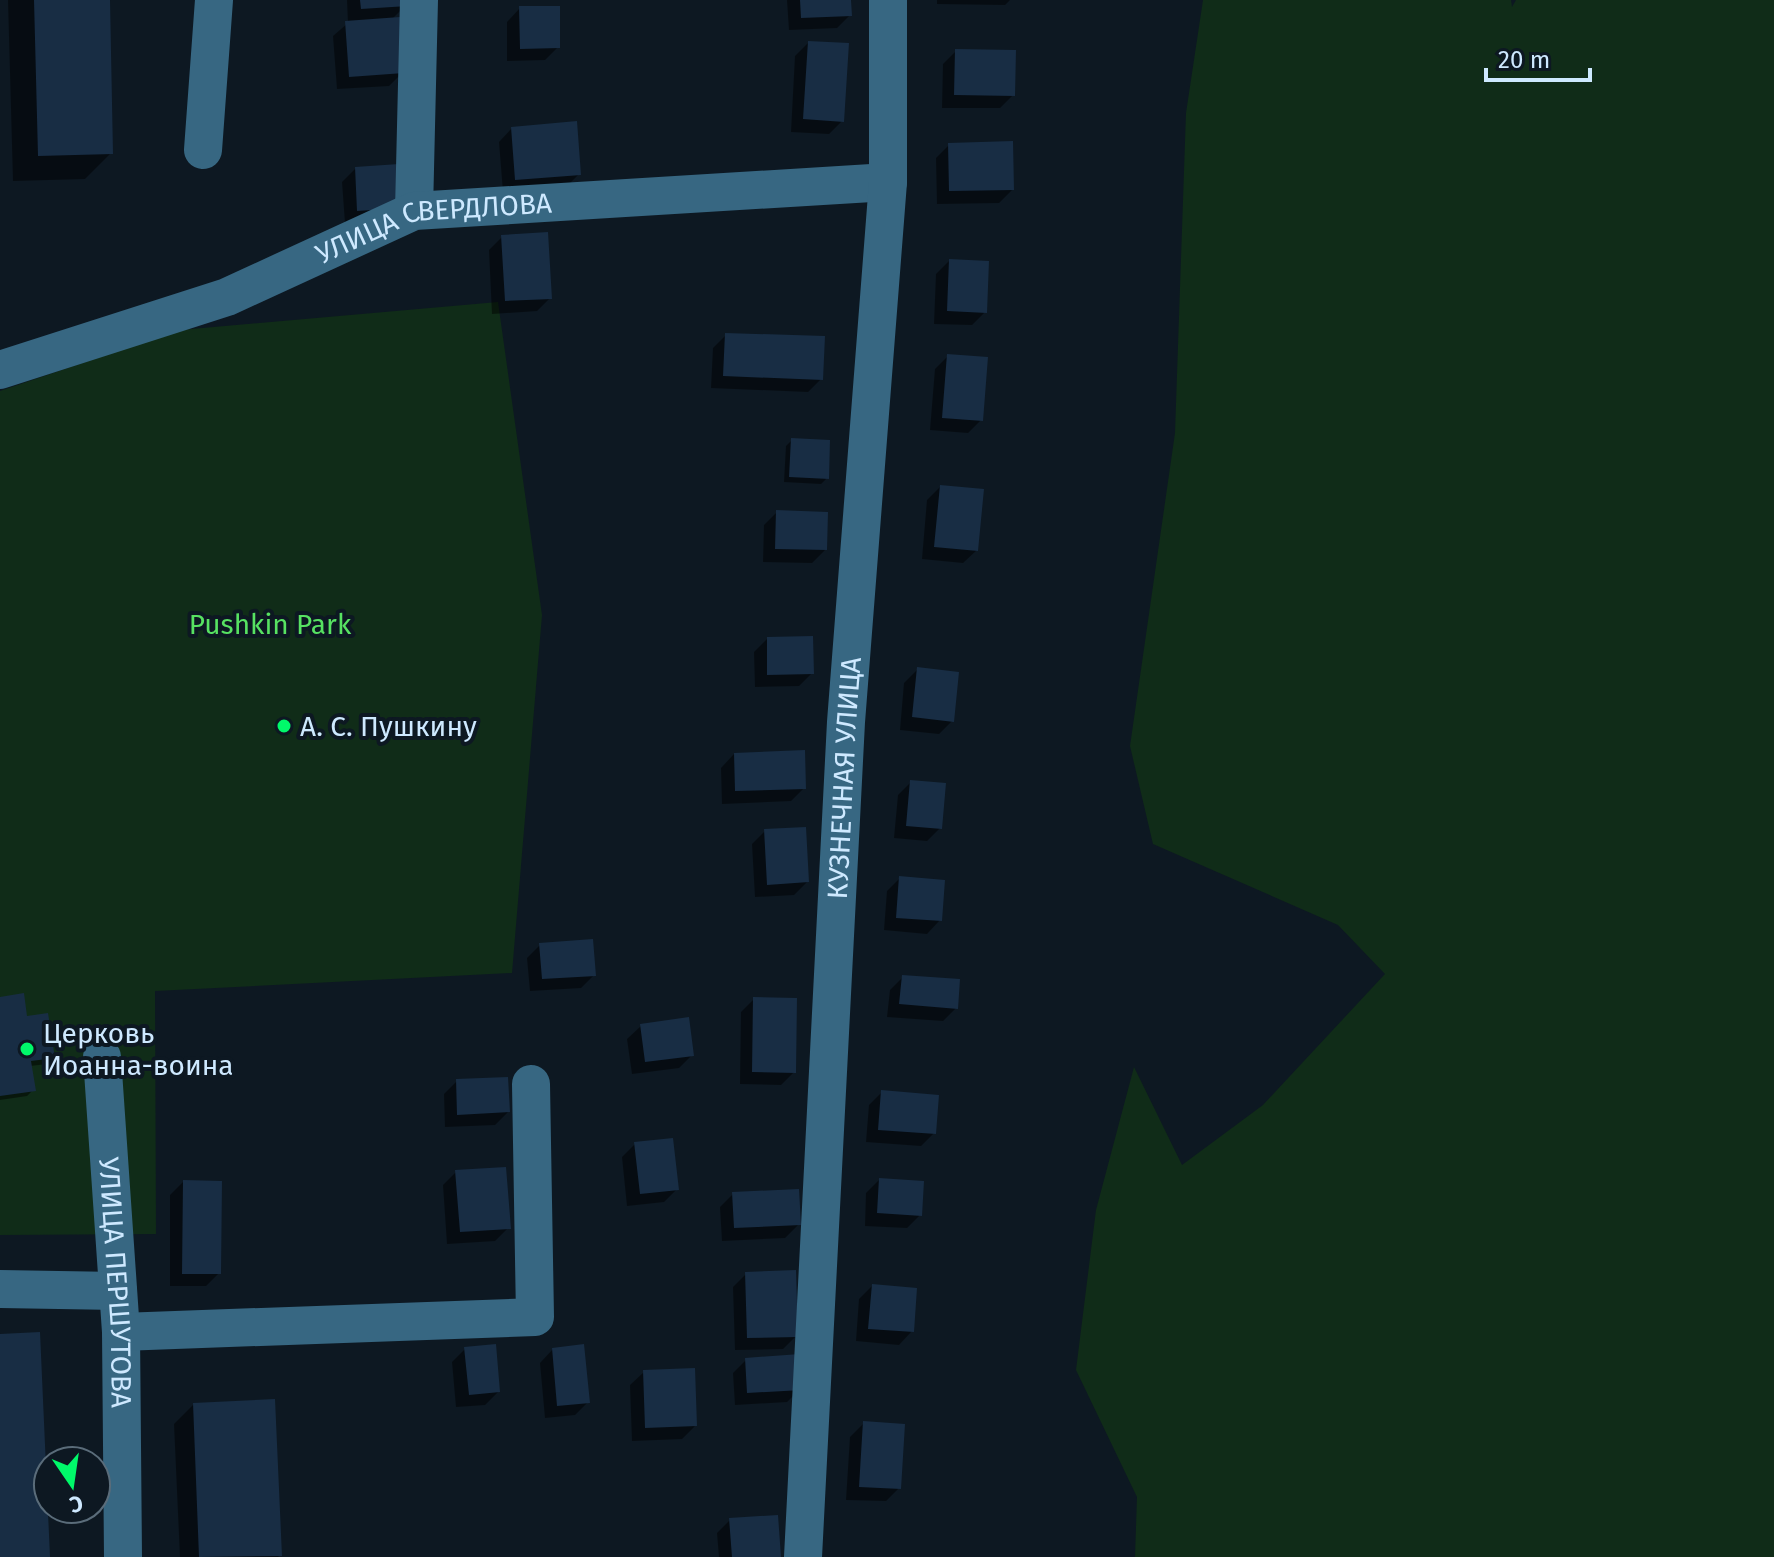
<svg xmlns="http://www.w3.org/2000/svg" width="1774" height="1557" font-family="'Fira Sans',sans-serif">
  <rect width="100%" height="100%" fill="#0d1822"/>
  <path fill="#102c18" d="M1203 0H1511L1512 7 1516 0H1774V1557H1135L1137 1497 1076 1370 1096 1210 1134 1067 1182 1165 1263 1105 1385 974 1338 925 1153 844 1130 746 1175 433 1186 113Z
    M498 302 542 615 512 973 155 991 156 1234 0 1235V391L180 330Z"/>
  <path fill="#0007" d="M8 0H108L111 153 85 179 13 181Z
    M347 0H406V5L391 20 402 73 389 86 337 89 333 36 348 23Z
    M787 0H849L850 15 837 28 789 30Z
    M937 0H1010L1005 5 937 4Z
    M520 8 558 47 545 60 507 61V22Z
    M808 43 842 121 829 134 791 132 795 56Z
    M956 51 1013 95 1000 108H942L943 64Z
    M512 128 579 174 566 187 503 192 499 142Z
    M949 145 1012 190 999 203 937 204 936 158Z
    M355 169 399 208 345 223 342 182Z
    M502 237 550 298 537 311 492 314 489 250Z
    M949 261 985 312 972 325 934 324 936 274Z
    M726 335 821 379 808 392 711 388 713 348Z
    M948 356 981 420 968 433 930 430 935 369Z
    M792 440 827 478 821 484 784 482 786 446Z
    M940 487 977 550 963 563 922 559 927 500Z
    M777 512 825 550 812 563 763 562 764 525Z
    M767 639 812 673 799 686 755 687 754 652Z
    M917 670 952 721 939 734 900 730 904 683Z
    M734 754 804 788 791 801 722 804 721 768Z
    M911 782 940 828 927 841 894 838 898 795Z
    M765 831 807 882 794 895 755 897 752 844Z
    M900 878 940 920 927 934 884 930 887 891Z
    M540 945 594 975 581 988 530 991 527 958Z
    M903 977 956 1008 943 1021 887 1017 890 990Z
    M0 999 26 1018 53 1058 47 1064 30 1066 33 1090 27 1096 0 1100Z
    M754 999 794 1072 781 1085 740 1084 741 1012Z
    M641 1026 692 1055 679 1068 632 1074 627 1039Z
    M457 1081 508 1112 495 1125 445 1127 444 1094Z
    M882 1092 934 1133 921 1146 866 1142 869 1105Z
    M635 1144 677 1189 664 1202 627 1206 622 1157Z
    M456 1172 508 1228 495 1241 447 1244 443 1185Z
    M879 1180 920 1215 907 1228 865 1226 866 1193Z
    M183 1182 219 1273 206 1286H170V1195Z
    M733 1194 798 1225 785 1238 722 1241 720 1207Z
    M746 1274 796 1336 783 1349 735 1350 733 1287Z
    M872 1286 912 1331 899 1345 856 1341 859 1299Z
    M465 1349 498 1392 485 1405 456 1407 452 1362Z
    M553 1349 588 1402 575 1415 545 1418 540 1363Z
    M746 1360 800 1389 787 1402 735 1405 733 1373Z
    M644 1372 695 1426 682 1439 632 1441 630 1385Z
    M193 1405 280 1555 278 1557H180L174 1424Z
    M863 1424 899 1488 886 1501 846 1500 850 1437Z
    M730 1520 779 1557H719L717 1533Z"/>
  <path fill="#182d44" d="M34 0H110L113 154 38 156Z
    M360 0H408V6L361 9Z
    M800 0H851L852 16 801 18Z
    M519 6H560V48L520 49Z
    M400 17 404 73 349 77 345 21Z
    M808 41 849 43 844 122 803 119Z
    M955 49 1016 50 1015 96 954 95Z
    M577 121 581 175 515 180 511 127Z
    M1013 141 1014 190 949 191 948 143Z
    M399 164 402 208 357 211 355 167Z
    M548 232 552 299 505 301 501 235Z
    M949 259 989 261 987 313 947 311Z
    M725 333 825 336 823 380 723 376Z
    M947 354 988 357 983 421 942 418Z
    M791 438 830 440 829 479 789 477Z
    M940 485 984 489 978 551 934 547Z
    M776 510 828 512 827 550 775 549Z
    M813 636 814 674 767 675V637Z
    M917 667 959 672 954 722 912 717Z
    M805 750 806 789 735 791 734 753Z
    M910 780 946 783 942 829 906 826Z
    M806 827 809 882 767 885 764 829Z
    M899 876 945 880 942 921 896 918Z
    M593 939 596 976 542 979 539 943Z
    M902 975 960 979 958 1009 899 1004Z
    M24 993 27 1016 48 1013 55 1058 31 1061 36 1091 0 1096V997Z
    M753 997 797 998 796 1073 752 1072Z
    M689 1017 694 1056 645 1062 640 1024Z
    M508 1077 510 1112 457 1115 456 1079Z
    M881 1090 939 1095 936 1134 878 1130Z
    M673 1138 679 1190 640 1194 634 1142Z
    M506 1167 511 1229 460 1232 455 1170Z
    M879 1178 924 1181 922 1216 877 1213Z
    M183 1180 222 1181 221 1274H182Z
    M799 1189 801 1225 734 1228 732 1192Z
    M796 1270 798 1337 747 1338 745 1272Z
    M872 1284 917 1288 914 1332 868 1329Z
    M40 1332 50 1557H0V1334Z
    M496 1344 500 1392 469 1395 464 1347Z
    M584 1344 590 1403 557 1406 552 1348Z
    M800 1354 802 1390 747 1393 745 1358Z
    M695 1368 697 1426 645 1428 643 1370Z
    M275 1399 282 1556 199 1557 193 1403Z
    M863 1421 905 1424 901 1489 859 1487Z
    M778 1515 781 1557H732L729 1518Z"/>
  <g fill="none" stroke-linecap="round" stroke-linejoin="round">
    <g stroke="#376782" stroke-width="38">
      <path d="M203 150 214 0"/>
      <path d="M414 211 419 0"/>
      <path id="s1" d="M0 370 227 297 414 211 888 182"/>
      <path id="s2" d="M102 1057 121 1332 123 1557"/>
      <path d="M0 1289 118 1291"/>
      <path d="M121 1332 535 1317 531 1084"/>
      <path id="s3" d="M803 1557 846 722 888 182V0"/>
    </g>
  </g>
  <g fill="#00f96a" stroke="#0d1822" stroke-width="3">
    <circle cx="284" cy="726" r="8"/>
    <circle cx="27" cy="1049" r="8"/>
  </g>
  <g text-anchor="middle" stroke-width="8" stroke-linejoin="round" paint-order="stroke">
    <g font-size="28" fill="#cee9ff" stroke="#0d1822">
      <text dy="10" stroke="none"><textPath href="#s1" startOffset="460">УЛИЦА СВЕРДЛОВА</textPath></text>
      <text dy="10" stroke="none"><textPath href="#s3" startOffset="780">КУЗНЕЧНАЯ УЛИЦА</textPath></text>
      <text dy="10" stroke="none"><textPath href="#s2" startOffset="226">УЛИЦА ПЕРШУТОВА</textPath></text>
    </g>
    <g font-size="28" fill="#57e262" stroke="#0d1822">
      <text x="270" y="634">Pushkin Park</text>
    </g>
    <g font-size="28" fill="#cee9ff" stroke="#0d1822" text-anchor="start">
      <text x="300" y="736">А. С. Пушкину</text>
      <text x="43" y="1043">Церковь<tspan x="43" dy="32">Иоанна-воина</tspan></text>
    </g>
  </g>
  <g transform="translate(72 1485) rotate(167)"><circle r="38" fill="#0d1822" stroke="#5a6c7a" stroke-width="2"/>
  <path d="M0-6L14 30L0 20L-14 30Z" fill="#00f96a"/>
  <text y="-12" font-size="22" font-weight="bold" text-anchor="middle" fill="#cee9ff">С</text>
  </g>
  <path d="M1486 68v12h104v-12" fill="none" stroke="#cee9ff" stroke-width="4"/>
  <text x="1498" y="68" font-size="24" fill="#cee9ff" stroke="#0d1822" stroke-width="6" paint-order="stroke">20 m</text>
</svg>
